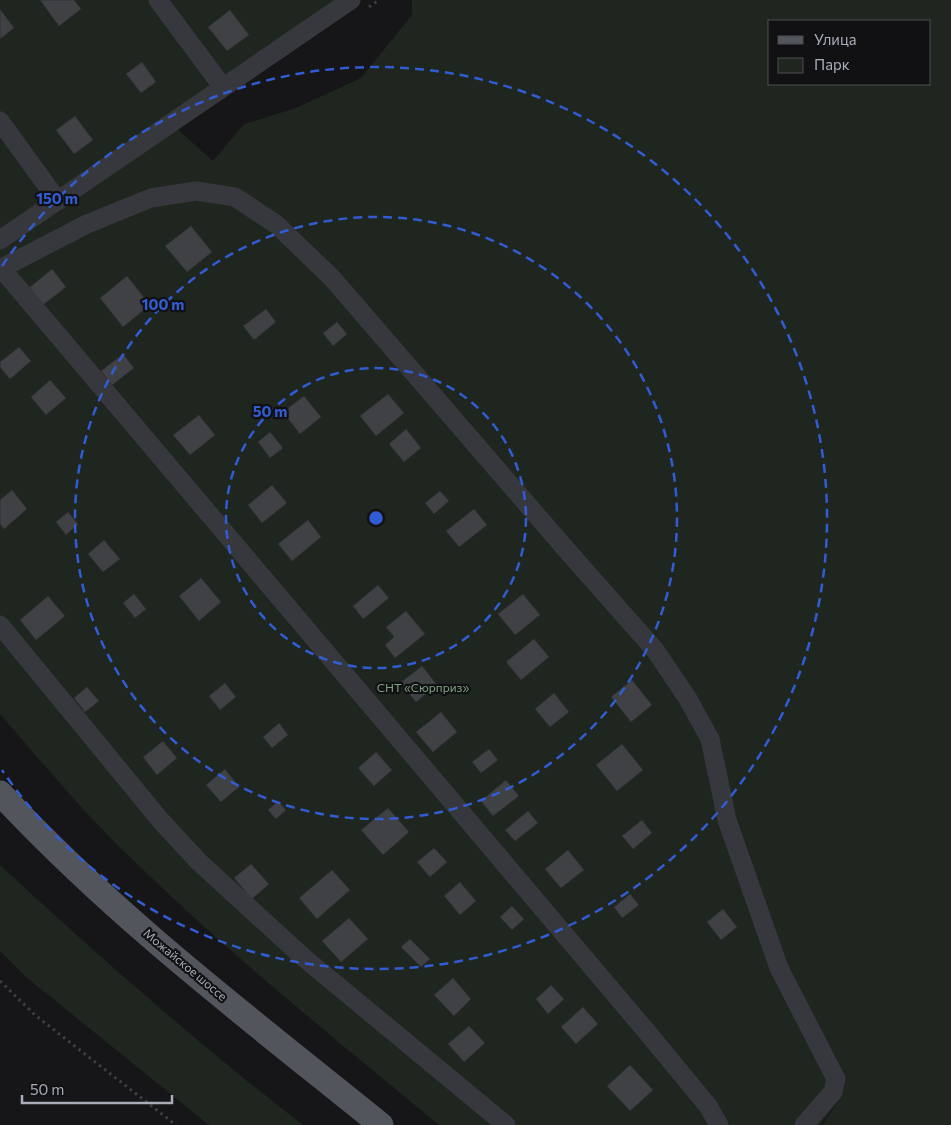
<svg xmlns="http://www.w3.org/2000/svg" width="951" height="1125" font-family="Commissioner,sans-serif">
  <rect width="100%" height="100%" fill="#161618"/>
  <path fill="#1e261f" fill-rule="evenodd" d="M0 0H361L175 127 213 161 244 124 296 108 361 78 412 15V0H951V1125H822L841 1098 820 1125H439C335 1039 229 954 132 859 85 814 43 764 0 714ZM770 21H930V84H770Z
    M0 865C98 956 197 1043 303 1125H209L26 977 0 951Z"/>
  <path fill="#404145" stroke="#303034" d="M40 0H74L81 9 59 26Z
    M0 9 14 28 0 39Z
    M230 10 249 35 227 51 208 27Z
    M142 62 156 82 141 93 126 74Z
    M75 116 93 140 74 154 56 130Z
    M191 226 212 252 187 272 165 246Z
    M52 269 66 287 43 305 29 288Z
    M127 276 150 305 123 327 100 298Z
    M266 309 276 322 254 340 243 326Z
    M337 322 347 334 333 346 323 333Z
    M19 347 31 361 10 379 0 367V362Z
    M123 354 134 368 112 385 101 371Z
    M50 380 66 398 46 415 31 397Z
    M388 394 404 413 376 436 360 416Z
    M304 396 321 417 300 434 283 412Z
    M199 415 215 435 190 455 173 435Z
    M406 429 421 448 404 462 389 444Z
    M270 432 283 448 270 458 258 442Z
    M272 485 287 503 262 523 248 505Z
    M12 490 27 509 4 529 0 524V500Z
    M440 491 449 501 434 514 425 503Z
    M474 509 487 525 459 547 446 531Z
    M68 512 78 524 66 535 56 522Z
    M308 520 321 537 292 561 278 544Z
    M104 540 120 559 103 572 88 554Z
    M201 578 221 602 199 621 179 596Z
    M378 585 389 598 363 619 353 606Z
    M134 594 146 609 135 618 123 603Z
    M523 594 540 615 515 635 498 614Z
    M48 596 65 616 36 640 20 620Z
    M406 611 425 634 395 658 385 645 394 637 386 627Z
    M534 639 549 657 521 680 506 662Z
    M422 666 437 685 416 702 400 683Z
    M632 680 652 705 631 722 611 697Z
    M225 683 236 697 220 710 209 696Z
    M87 687 99 701 85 712 74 698Z
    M554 693 569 712 550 727 535 709Z
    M441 712 457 732 433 752 416 732Z
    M279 723 288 735 272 748 263 737Z
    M163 741 177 758 157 775 143 757Z
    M622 744 643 770 617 791 596 765Z
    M489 749 498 760 481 773 472 762Z
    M376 752 392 770 374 786 358 768Z
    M225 769 239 787 221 802 206 785Z
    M506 780 519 796 493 816 481 801Z
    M278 801 286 810 276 819 268 810Z
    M388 808 409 832 383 855 361 830Z
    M528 811 538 823 515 841 505 830Z
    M642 820 652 833 633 849 622 836Z
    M434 848 447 862 430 877 417 862Z
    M568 850 584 870 561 888 545 869Z
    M251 864 269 884 252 899 234 878Z
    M332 870 350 890 317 919 299 898Z
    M460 882 476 901 460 915 444 896Z
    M630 894 639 905 622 918 614 907Z
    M512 906 524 919 512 930 500 917Z
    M723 909 737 927 721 940 707 922Z
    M349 918 368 939 341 962 322 941Z
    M410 939 430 959 421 967 401 947Z
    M453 978 471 999 454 1016 434 995Z
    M551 985 564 999 548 1014 536 999Z
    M583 1007 598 1024 576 1044 561 1027Z
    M469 1026 485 1043 464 1062 448 1044Z
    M630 1065 653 1090 630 1111 607 1086Z"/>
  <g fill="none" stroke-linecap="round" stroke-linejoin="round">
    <path stroke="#3d3f44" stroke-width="3" stroke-dasharray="2.5 4" stroke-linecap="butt" d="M369 7 379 0
      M0 981 35 1015 176 1125"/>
    <path stroke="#37383d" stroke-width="19" d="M158 0 222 86
      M0 121 58 201
      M0 240 351 0
      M1 268 647 1032 708 1106 719 1125
      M0 269 87 224 151 198 196 191 235 197 277 225 332 278 564 547 655 650 688 699 710 739 727 820 779 968 836 1079 833 1092 804 1125
      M0 625 161 821 198 861 303 957 506 1125"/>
    <path stroke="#53555c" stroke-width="25" d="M0 793C115 917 250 1019 381 1125"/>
  </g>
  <g fill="none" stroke="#325cd3" stroke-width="2.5" stroke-dasharray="9 6">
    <circle cx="376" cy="518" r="150"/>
    <circle cx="376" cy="518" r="301"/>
    <path d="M2 266A451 451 0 1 1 2 770"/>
  </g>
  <g text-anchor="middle" stroke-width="4.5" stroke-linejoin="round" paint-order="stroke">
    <g font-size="12" fill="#7fa381" stroke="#111113">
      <text x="423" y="692">СНТ «Сюрприз»</text>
    </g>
    <g font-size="12" fill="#a8adb8" stroke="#111113">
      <text transform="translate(185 965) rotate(40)" y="4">Можайское шоссе</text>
    </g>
  </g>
  <circle cx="376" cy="518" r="8" fill="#325cd3" stroke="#111113" stroke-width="2.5"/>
  <g font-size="15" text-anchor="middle" font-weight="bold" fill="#325cd3" stroke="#111113" stroke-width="4.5" stroke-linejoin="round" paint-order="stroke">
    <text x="57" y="204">150 m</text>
    <text x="163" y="310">100 m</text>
    <text x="270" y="417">50 m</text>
  </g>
  <rect x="768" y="20" width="162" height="65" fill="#111113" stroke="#4d4f55"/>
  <rect x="778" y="36" width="25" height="8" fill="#53555c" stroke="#4d4f55"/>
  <text x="814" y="45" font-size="15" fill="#a8adb8">Улица</text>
  <rect x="778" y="58" width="25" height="15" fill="#1e261f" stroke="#4d4f55"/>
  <text x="814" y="70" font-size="15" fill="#a8adb8">Парк</text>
  <path d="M22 1095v8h150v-8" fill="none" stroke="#a8adb8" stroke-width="2.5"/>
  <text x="30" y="1095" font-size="15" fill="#a8adb8" stroke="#111113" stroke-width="4" paint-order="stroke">50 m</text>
</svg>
